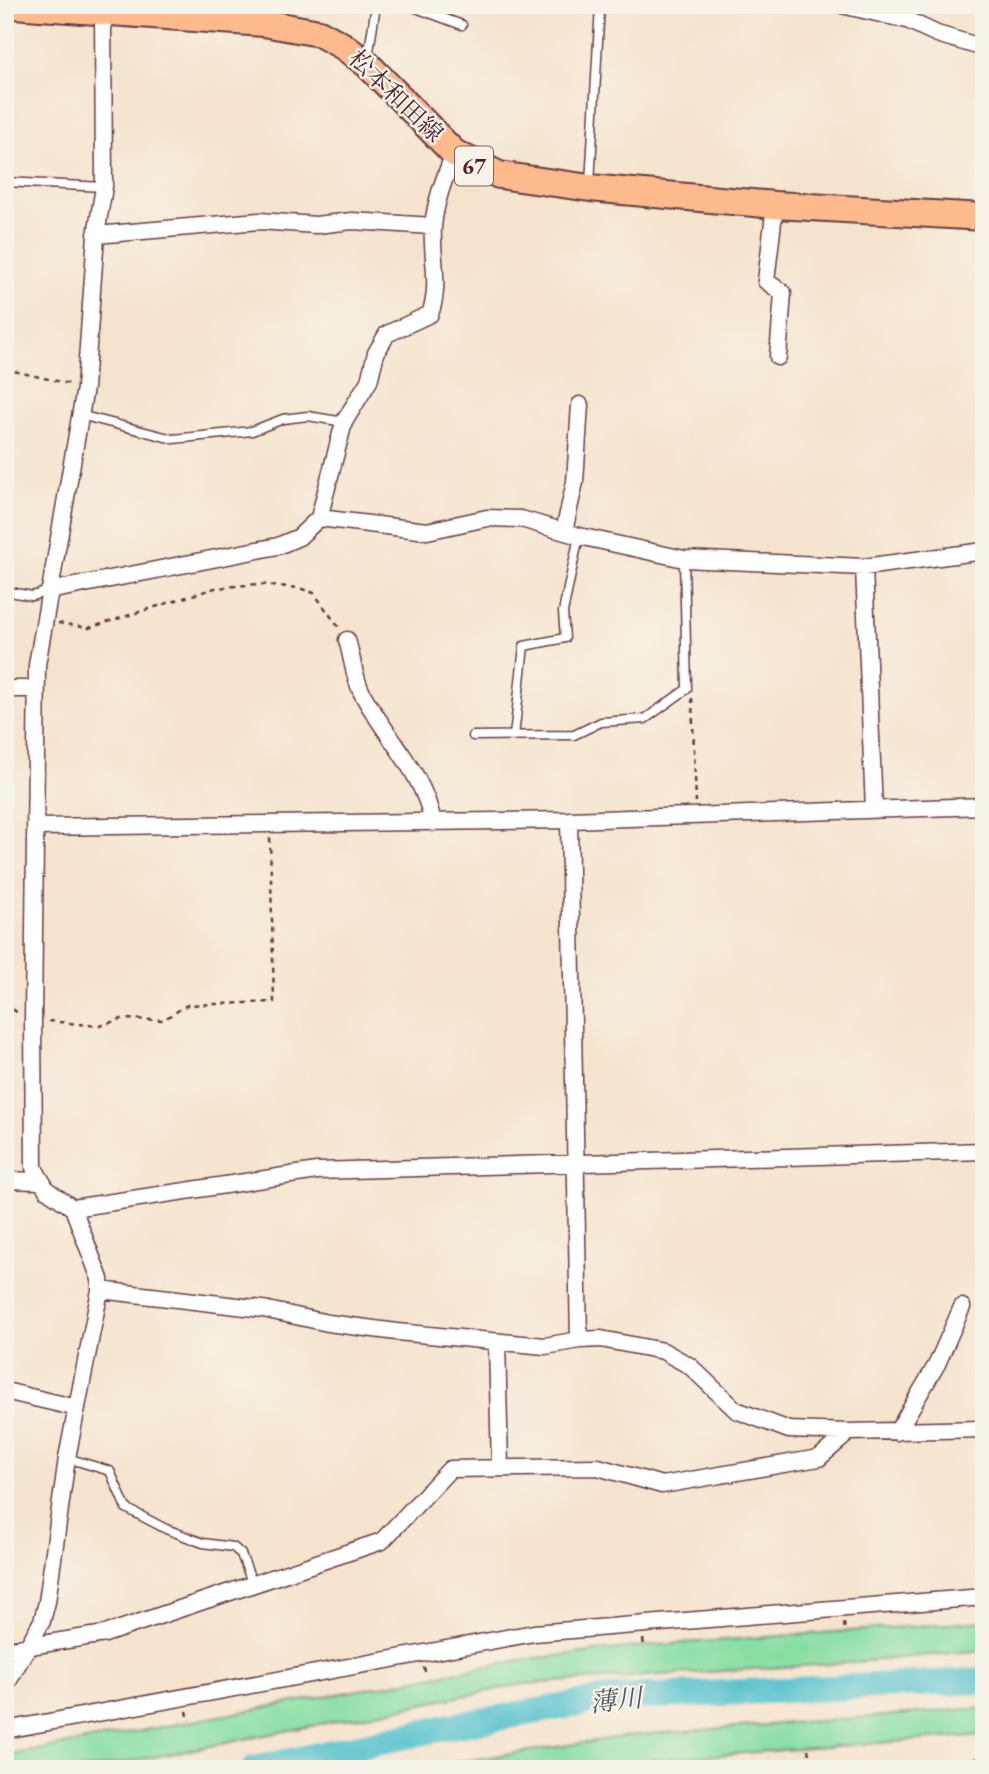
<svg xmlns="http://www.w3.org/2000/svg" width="989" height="1774" font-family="'EB Garamond','Noto Serif JP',serif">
  <rect width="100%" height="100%" fill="#f7f3e8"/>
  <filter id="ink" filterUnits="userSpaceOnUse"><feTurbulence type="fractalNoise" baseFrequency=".0143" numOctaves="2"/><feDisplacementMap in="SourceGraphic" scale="14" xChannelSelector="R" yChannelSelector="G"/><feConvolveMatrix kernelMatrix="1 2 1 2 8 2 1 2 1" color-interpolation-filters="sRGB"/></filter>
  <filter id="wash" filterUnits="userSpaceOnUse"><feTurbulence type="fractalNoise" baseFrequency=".00686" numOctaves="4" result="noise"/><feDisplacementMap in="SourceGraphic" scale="28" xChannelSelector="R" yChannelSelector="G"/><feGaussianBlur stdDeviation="1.57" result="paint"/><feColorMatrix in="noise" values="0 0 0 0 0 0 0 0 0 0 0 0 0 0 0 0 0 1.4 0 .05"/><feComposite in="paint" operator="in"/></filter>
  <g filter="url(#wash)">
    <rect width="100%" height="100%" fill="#f5e3cd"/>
    <path fill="#87dea2" stroke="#687e66" stroke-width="2" d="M984 1621V1650L846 1663 524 1684 93 1769H5V1756L520 1660 644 1646Z
      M984 1708V1735L638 1761 593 1769H411L635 1735Z"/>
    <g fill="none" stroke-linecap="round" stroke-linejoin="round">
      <path stroke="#55c1ce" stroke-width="26" d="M254 1769 452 1726 612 1698 984 1681"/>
    </g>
  </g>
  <g filter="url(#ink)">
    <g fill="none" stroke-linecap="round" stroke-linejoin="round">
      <g stroke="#643c43" stroke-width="11">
        <path id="service" d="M408 5 462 25
          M368 58 376 5
          M5 182 104 187
          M590 184 600 5
          M80 415 173 439 252 431 283 419 308 416 344 422
          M5 591 32 596 49 591
          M473 736 574 735 601 722 645 719 687 689 684 559
          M514 736 524 646 565 638 563 612 579 536
          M67 1458 110 1471 126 1508 166 1529 203 1543 233 1547 241 1554 252 1582"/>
      </g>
      <g stroke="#643c43" stroke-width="19">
        <path id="minor" d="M842 5 907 20 937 34 984 48
          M775 205 766 281 783 293 778 357
          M96 235 259 221 316 225 352 221 433 226
          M319 518 427 531 487 518 521 519 579 536 684 559 864 567 984 551
          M564 531 575 482 580 405
          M864 567 874 810
          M49 591 278 546 299 537 319 518 344 422 369 381 376 353 387 334 430 314C441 286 431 256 433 227 435 202 445 177 454 153
          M347 640C352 656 354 678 362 693 385 736 424 773 433 823
          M5 689H36
          M569 820 579 1340
          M36 827 569 820 984 806
          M5 1180 39 1181
          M73 1208 317 1171 984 1151
          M100 1290 263 1309 328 1323 397 1332 545 1346 579 1340 601 1339 663 1351 690 1366 736 1410 789 1430 849 1432 984 1429
          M497 1342 500 1468
          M5 1391 77 1408
          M897 1432 937 1364 962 1307
          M5 1650 105 1634 382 1541 450 1469 598 1467 662 1485 819 1458 849 1432
          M5 1687 42 1621 47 1602 67 1458 100 1290V1279L73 1208 47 1190 34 1168 33 1020 37 665 85 388 96 235 104 187 103 12
          M5 1730 534 1633 984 1597"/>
      </g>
      <g stroke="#643c43" stroke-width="24">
        <path id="tertiary" d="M979 1769 984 1768"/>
      </g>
      <g stroke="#643c43" stroke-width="30">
        <path id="primary" d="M13 5 264 23 319 33 343 46 367 64 454 153 499 175 590 188 775 205 984 217"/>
      </g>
      <path stroke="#643c43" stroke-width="2.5" stroke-dasharray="5 5" stroke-linecap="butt" d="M5 369 70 384
        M58 623 89 628 215 588 258 584 299 588 314 593 340 629
        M692 698 696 802
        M5 1003 19 1014
        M49 1021 99 1026 122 1019 163 1020 187 1005 274 1002 270 837
        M844 1623 845 1633
        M643 1639 644 1646
        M424 1667 426 1676
        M187 1711 189 1721
        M808 1749 812 1769"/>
      <use href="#service" stroke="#fff" stroke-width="8"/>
      <use href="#minor" stroke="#fff" stroke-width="16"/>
      <use href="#tertiary" stroke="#fff" stroke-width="21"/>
      <use href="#primary" stroke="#fcba8d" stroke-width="26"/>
    </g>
  </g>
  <g text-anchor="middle" stroke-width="5" stroke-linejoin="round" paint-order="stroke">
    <rect fill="#f7f3e8" stroke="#7e5f64" stroke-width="2" x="455" y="146.5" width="38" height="39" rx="5"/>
    <g font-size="23" font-weight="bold" fill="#4a1f2b">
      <text x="474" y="174">67</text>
    </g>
    <g font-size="24" fill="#4a1f2b" stroke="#f7f3e8">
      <text transform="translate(396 96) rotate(44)" y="8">松本和田線</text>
    </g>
    <g font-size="26" font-style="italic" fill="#4e5864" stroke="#f7f3e8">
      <text transform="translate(616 1700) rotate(-6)" y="9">薄川</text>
    </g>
  </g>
  <rect width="989" height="1774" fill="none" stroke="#f7f3e8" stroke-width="28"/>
</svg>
